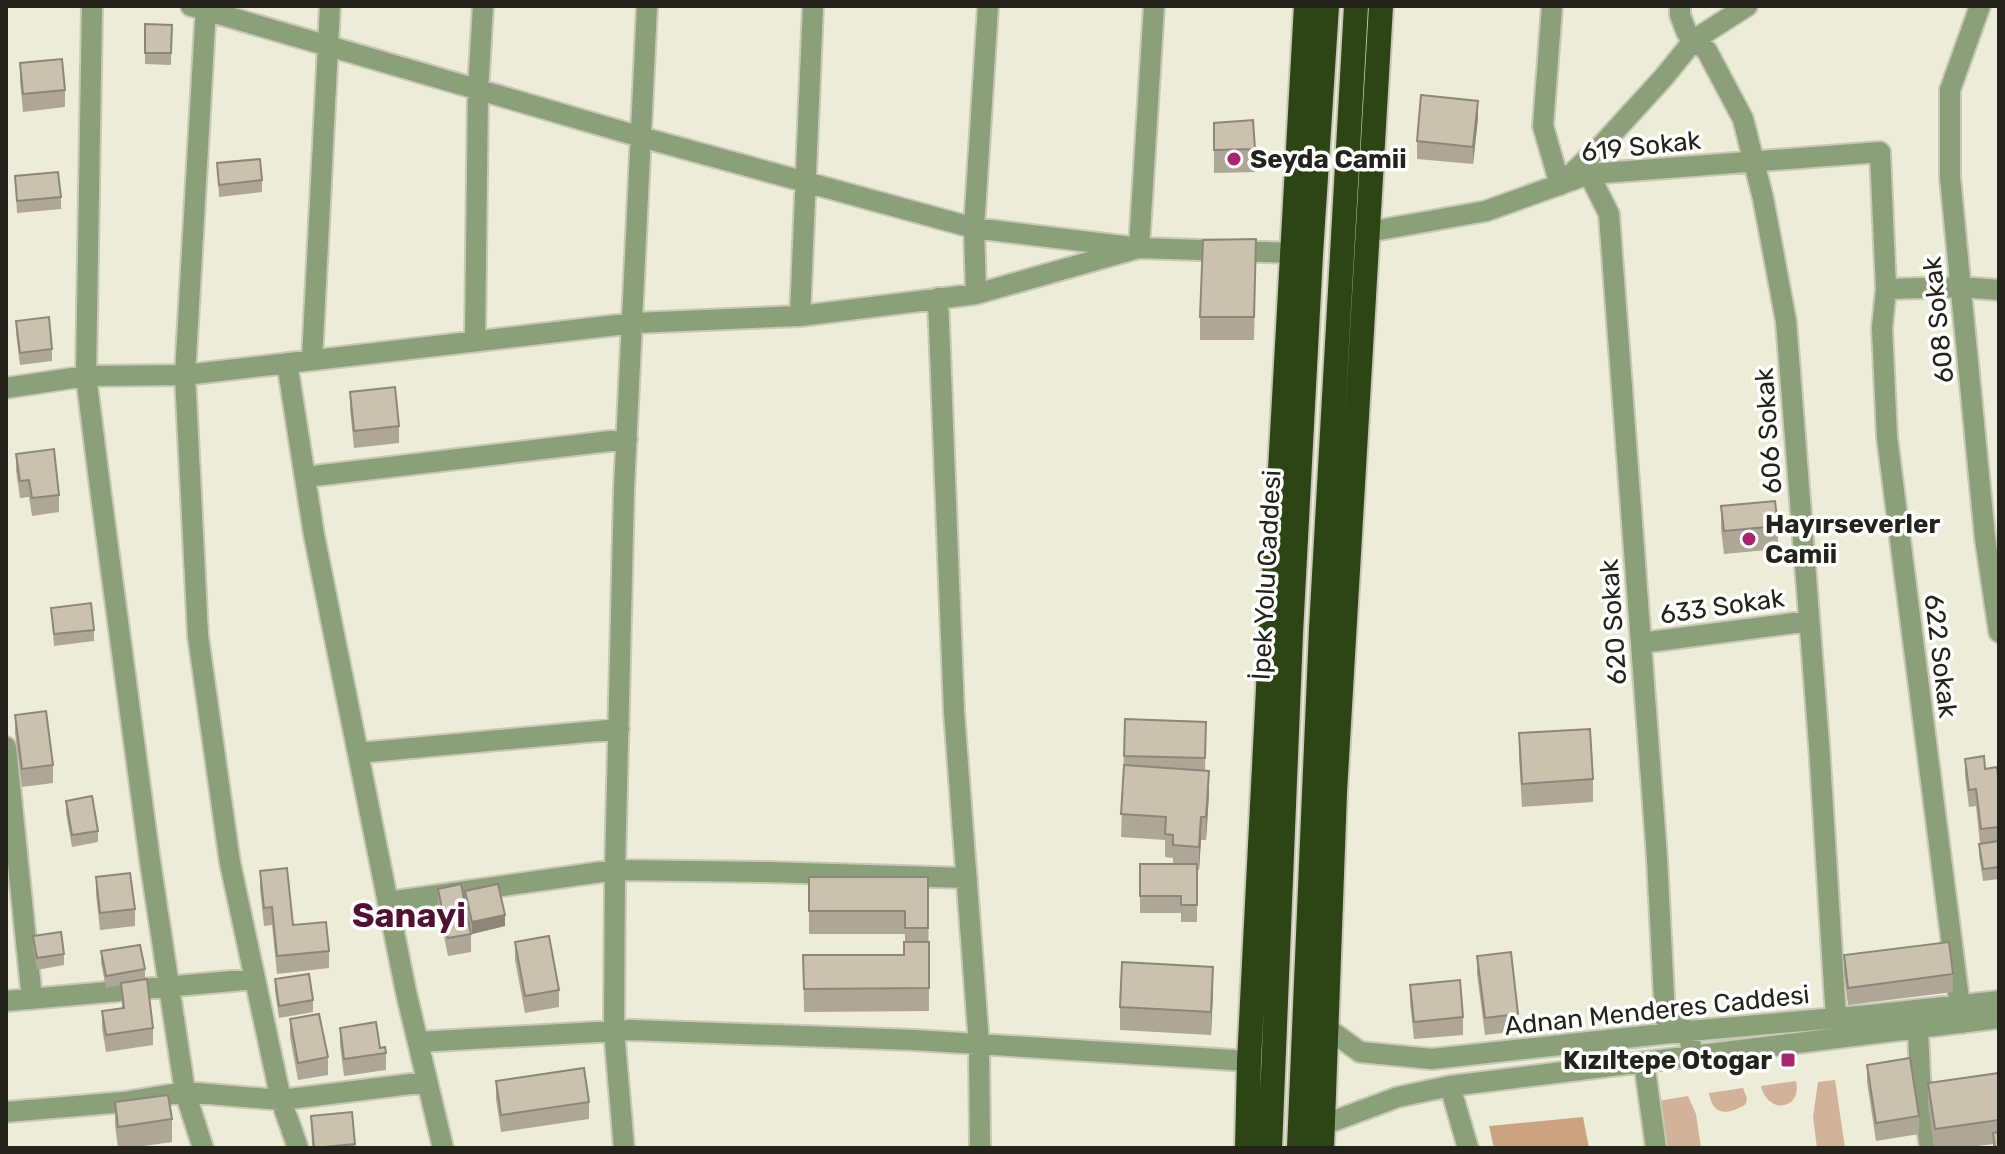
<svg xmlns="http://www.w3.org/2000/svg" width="2005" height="1154" font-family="Rubik,sans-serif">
  <rect width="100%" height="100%" fill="#ececd8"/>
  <path fill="#d2b399" d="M1835 1080 1845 1148H1817L1813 1117 1818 1082Z
    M1796 1081C1803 1110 1767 1115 1761 1086Z
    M1743 1088 1747 1098 1746 1104C1729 1115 1713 1117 1709 1093Z
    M1688 1096 1696 1114 1701 1148H1665L1658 1101Z"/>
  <path fill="#cca380" d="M1583 1117 1589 1148H1494L1489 1126Z"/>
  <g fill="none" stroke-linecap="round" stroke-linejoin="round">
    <g stroke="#c8c8b6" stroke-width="24">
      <path id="minor" d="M92 6 86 376 101 495 150 861 185 1092 203 1148
        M191 6 641 137 974 228 1139 248 1154 6
        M206 6 185 375 198 636 230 863 281 1100 298 1148
        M1552 6 1543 126 1560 185
        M1680 6V15L1687 33 1707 51 1743 119 1763 198 1786 321 1819 744 1836 1018
        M1980 6 1950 90V177L1985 538 1999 632
        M1589 174 1609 214 1657 858 1665 1018 1689 1031 1692 1056
        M1566 179 1602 145 1664 77 1694 40 1747 6
        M1368 232 1486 211 1589 174 1880 152 1886 289 1882 328 1887 437 1962 1023
        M1886 289 1961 287 1999 290
        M976 294 974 228 988 6
        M938 298 954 712 979 1044 980 1148
        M800 316 813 6
        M475 341 478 90 483 6
        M312 360 330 6
        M287 363 314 535 406 992 443 1148
        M6 388 86 376 185 375 634 323 800 316 976 294 1139 248 1293 253
        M305 477 627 439
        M1641 643 1809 621
        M6 747 32 999
        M358 753 619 729
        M388 902 615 870 767 872 967 878
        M6 1001 255 979
        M1916 1017 1918 1029 1920 1078 1930 1148
        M1327 1028 1360 1052 1432 1059 1689 1031 1870 1015 1999 1001
        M418 1042 632 1030 914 1040 1249 1061
        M1644 1062 1656 1148
        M1450 1086 1468 1148
        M6 1112 124 1102 185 1092 281 1100 427 1082
        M1323 1125 1398 1097 1450 1086 1999 1018
        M624 1148 614 1031 615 870 624 489 647 6"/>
    </g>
    <g stroke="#c8c8b6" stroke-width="28">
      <path id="highway" d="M1247 1148 1249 1061 1270 649 1306 6
        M1270 1148 1291 633 1311 254 1327 6
        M1299 1148 1321 629 1356 6
        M1322 1148 1335 792 1381 6"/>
    </g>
    <use href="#minor" stroke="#8b9f79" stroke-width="20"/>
    <use href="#highway" stroke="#2d4414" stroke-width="24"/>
  </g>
  <path fill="#aea696" d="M145 24 172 25 171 65 145 64Z
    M20 63 65 90V107L23 112 20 81Z
    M1478 118 1473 164 1417 159V141Z
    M1214 123 1255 149V172L1214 173Z
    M217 163 262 180V192L219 197Z
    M15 176 61 197V209L17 213Z
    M1256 239 1254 340H1200V317Z
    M16 321 52 349V361L20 365 16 333Z
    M350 392 399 426V443L354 448 350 409Z
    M16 454 59 495V512L32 516 29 497 20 498 16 471Z
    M1721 506 1778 526V549L1724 554 1721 529Z
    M51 608 94 630V641L54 646Z
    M15 715 53 765V783L22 787 15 733Z
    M1125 719 1206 722 1205 771 1209 794 1206 840H1201L1199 870H1197V922H1181V913H1140V864H1173V858L1165 857V840L1121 837Z
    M1519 733 1593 779V802L1522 807 1519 756Z
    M1965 759 1985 769 1999 786V879L1983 881 1979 855 1980 844 1976 806 1969 807 1965 776Z
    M66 801 98 831V842L72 847 66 813Z
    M260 871 293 925 329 951V968L277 974 272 925 264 926 260 889Z
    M96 877 135 909V926L100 930 96 894Z
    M809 877H928L929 1011 804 1012 803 955H904L905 942V934H809Z
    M438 889 471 934V952L448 956 438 906Z
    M465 891 505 926 472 934 465 903Z
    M33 936 64 954V965L37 970 33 947Z
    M515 942 559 990V1007L525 1013 515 960Z
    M101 951 145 969V980L153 1028V1045L106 1052 102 1028V1011L122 1008 121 985 106 988 101 963Z
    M1844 955 1953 974V992L1848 1005 1844 973Z
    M1477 956 1518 1014V1031L1485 1035 1477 974Z
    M275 979 313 1000V1012L279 1018 275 991Z
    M1410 985 1463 1017V1035L1414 1039 1410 1003Z
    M1213 990 1211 1035 1120 1030V1007Z
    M290 1019 328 1057V1075L298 1080 290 1037Z
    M340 1028 380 1048 386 1053V1070L344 1076 340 1045Z
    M1867 1065 1919 1116V1134L1876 1141 1867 1082Z
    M1999 1073V1148H1993V1144L1963 1148H1934L1928 1106V1083Z
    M496 1081 589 1102V1119L501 1132 496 1099Z
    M115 1102 172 1119V1142L130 1148H118L115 1125Z
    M352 1112 355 1148H312L311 1116Z"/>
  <path fill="#8d877a" d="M1478 101V118L1473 164V147Z
    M1209 771V794L1206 840V817Z
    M1201 817V840L1199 870V847Z
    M505 915V926L472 934V922Z
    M1213 967V990L1211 1035V1012Z"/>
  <path fill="#cac1ae" stroke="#8d877a" stroke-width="2" d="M145 24 172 25 171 53H145Z
    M62 59 65 90 23 94 20 63Z
    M1421 95 1478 101 1473 147 1417 141Z
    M1253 120 1255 149 1214 150V123Z
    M260 159 262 180 219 185 217 163Z
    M58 172 61 197 17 201 15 176Z
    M1256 239 1254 317H1200L1203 240Z
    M49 317 52 349 20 353 16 321Z
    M395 387 399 426 354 431 350 392Z
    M54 449 59 495 32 498 29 480 20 481 16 454Z
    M1775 501 1778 526 1724 531 1721 506Z
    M91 603 94 630 54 634 51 608Z
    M46 711 53 765 22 769 15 715Z
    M1125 719 1206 722 1205 758 1124 756Z
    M1590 729 1593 779 1522 784 1519 733Z
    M1984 756 1985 769 1997 767 1999 786V827L1981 829 1976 789 1969 790 1965 759Z
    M1124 765 1209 771 1206 817H1201L1199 847 1173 845V835L1165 834 1166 817 1121 814Z
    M92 796 98 831 72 835 66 801Z
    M1999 841V867L1983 869 1979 844Z
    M1140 864H1197V905H1181V896H1140Z
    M287 868 293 925 326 922 329 951 277 956 272 907 264 908 260 871Z
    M130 873 135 909 100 913 96 877Z
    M809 877H928V928H905V911H809Z
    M461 884 471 934 448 938 438 889Z
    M498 884 505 915 472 922 465 891Z
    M61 932 64 954 37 958 33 936Z
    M549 936 559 990 525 996 515 942Z
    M904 942H929V988L804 989 803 955H904Z
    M1949 942 1953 974 1848 988 1844 955Z
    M140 945 145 969 106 976 101 951Z
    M1511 952 1518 1014 1485 1018 1477 956Z
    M1122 962 1213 967 1211 1012 1120 1007Z
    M309 974 313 1000 279 1006 275 979Z
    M147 979 153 1028 106 1035 102 1011 124 1008 121 983Z
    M1460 980 1463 1017 1414 1022 1410 985Z
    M319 1014 328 1057 298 1063 290 1019Z
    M376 1022 380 1048 385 1047 386 1053 344 1059 340 1028Z
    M1910 1058 1919 1116 1876 1123 1867 1065Z
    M584 1068 589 1102 501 1115 496 1081Z
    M1999 1073V1120L1935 1129 1928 1083Z
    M168 1095 172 1119 118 1127 115 1102Z
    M352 1112 355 1144 314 1148 311 1116Z
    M1999 1132V1148H1995L1993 1133Z"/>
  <g fill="#a9246d" stroke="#fff" stroke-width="3">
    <circle cx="1234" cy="159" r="8"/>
    <circle cx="1749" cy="539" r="8"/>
    <rect x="1780" y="1052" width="16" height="16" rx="4"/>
  </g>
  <g text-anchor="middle" stroke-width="7" stroke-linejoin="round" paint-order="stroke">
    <g font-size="26" fill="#23231b" stroke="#fff">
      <text transform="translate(1641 146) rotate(-6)" y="9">619 Sokak</text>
      <text transform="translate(1938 320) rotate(-96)" y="9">608 Sokak</text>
      <text transform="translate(1768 431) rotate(-94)" y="9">606 Sokak</text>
      <text transform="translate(1266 575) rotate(-87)" y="9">İpek Yolu Caddesi</text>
      <text transform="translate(1722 606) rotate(-8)" y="9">633 Sokak</text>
      <text transform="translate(1613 622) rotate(-94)" y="9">620 Sokak</text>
      <text transform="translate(1941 656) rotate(83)" y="9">622 Sokak</text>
      <text transform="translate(1657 1010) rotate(-6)" y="9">Adnan Menderes Caddesi</text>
    </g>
    <g font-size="26" font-weight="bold" fill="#23231b" stroke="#fff" text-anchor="start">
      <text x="1250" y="168">Seyda Camii</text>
      <text x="1765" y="533">Hayırseverler<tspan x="1765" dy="30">Camii</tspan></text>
      <text x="1772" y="1069" text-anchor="end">Kızıltepe Otogar</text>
    </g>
    <g font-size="34" font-weight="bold" fill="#501133" stroke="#fff">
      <text x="409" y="927">Sanayi</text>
    </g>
  </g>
  <rect width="2005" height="1154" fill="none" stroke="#23231b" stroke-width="16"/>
</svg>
